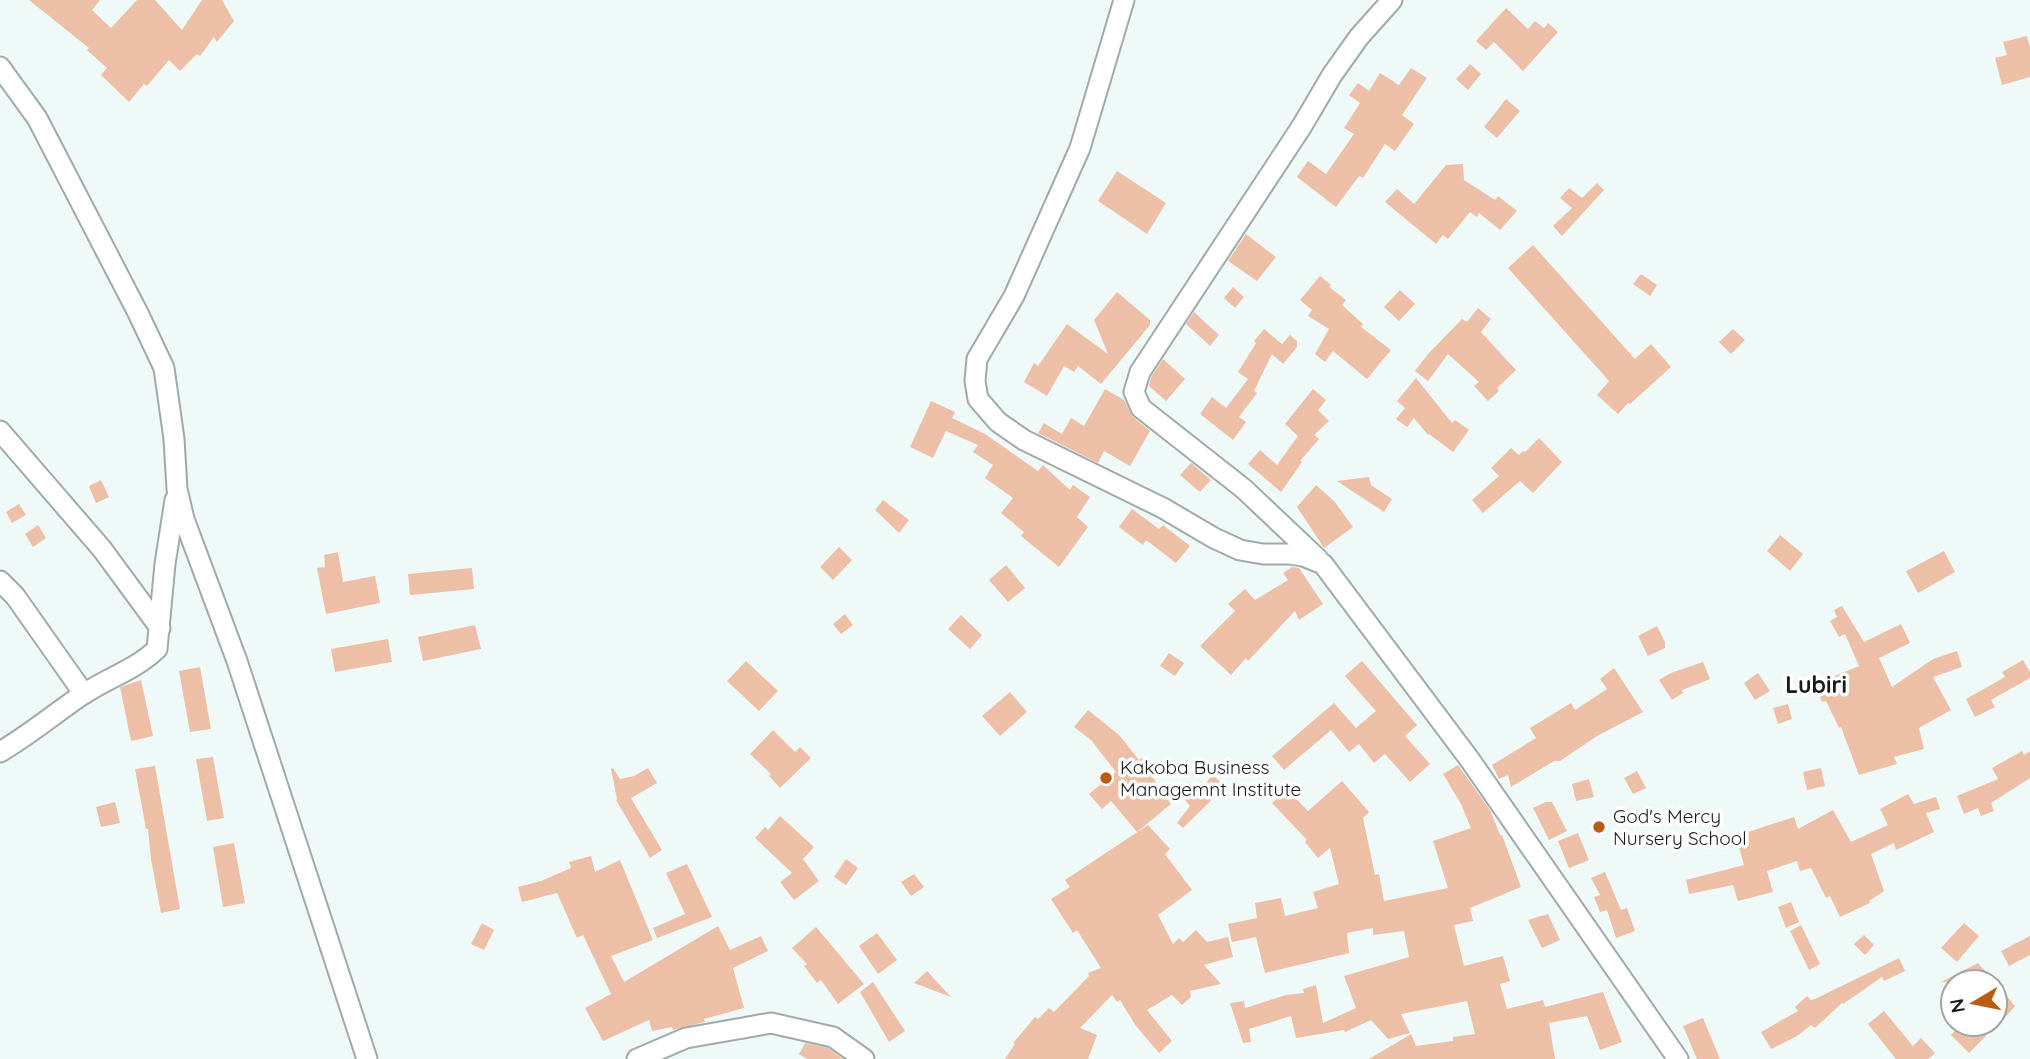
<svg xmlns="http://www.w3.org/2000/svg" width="2030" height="1059" font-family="Quicksand,sans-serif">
  <rect width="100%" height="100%" fill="#effaf8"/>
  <path fill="#ecbfa6" d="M29 0H100L92 10 111 28 137 0H155L182 30 202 0H222L234 21 217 42 214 37 200 56 197 54 180 71 169 60 147 86 144 84 129 102 101 75 107 68 87 50 89 48Z
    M1506 8 1528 29 1535 21 1544 28 1548 23 1558 32 1523 71 1494 42 1486 50 1476 41Z
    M2027 36 2030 48V77L2002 85 1995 58 2007 55 2003 42Z
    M1470 64 1481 74 1468 90 1456 79Z
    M1411 68 1427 78 1402 115 1414 124 1395 151 1385 144 1363 178 1359 176 1336 207 1297 177 1308 161 1326 174 1354 134 1344 128 1360 103 1349 95 1358 83 1369 91 1380 73 1399 85Z
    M1506 99 1520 111 1497 138 1484 127Z
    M1463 164 1464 180 1495 200 1498 196 1517 211 1500 230 1479 213 1477 217 1470 212 1448 239 1443 235 1436 244 1385 202 1397 189 1414 204 1446 165Z
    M1117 171 1166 203 1147 234 1098 201Z
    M1597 183 1604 190 1562 236 1553 226 1572 208 1560 198 1569 188 1582 198Z
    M1246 234 1276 257 1257 281 1228 261Z
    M1533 245 1635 359 1651 344 1671 367 1630 404 1628 403 1618 414 1597 395 1609 381 1508 268Z
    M1641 274 1657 285 1650 296 1633 284Z
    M1320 276 1331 285 1329 287 1346 300 1342 305 1363 324 1361 327 1391 350 1367 379 1333 351 1325 362 1315 354 1329 329 1308 316 1312 310 1300 300Z
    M1233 287 1244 297 1235 308 1224 298Z
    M1400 290 1415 304 1399 321 1384 307Z
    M1117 292 1150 320V325L1101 384 1078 366 1074 372 1064 366 1047 396 1024 382 1034 363 1038 366 1067 324 1108 354 1094 320Z
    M1478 308 1491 319 1481 332 1516 370 1497 388 1499 391 1488 401 1474 386 1479 382 1448 354 1428 381 1415 371 1428 354 1462 319 1467 322Z
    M1194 312 1219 335 1210 346 1186 324Z
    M1264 329 1282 344 1290 335 1297 341V347L1283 364 1272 354 1254 391 1257 393 1239 417 1246 422 1233 440 1200 414 1212 397 1226 408 1248 379 1238 372 1256 343 1254 341Z
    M1733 329 1745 340 1731 354 1719 342Z
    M1163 359 1185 379 1166 401 1149 386 1151 377Z
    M1416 378 1452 423 1455 420 1469 430 1453 452 1429 434 1428 435 1414 418 1407 427 1396 419 1405 408 1397 401Z
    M1105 389 1124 400 1133 417 1150 431 1130 466 1104 451 1098 463 1038 433 1044 423 1062 434 1071 418 1084 426Z
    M1313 389 1326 400 1318 410 1329 421 1314 435 1319 439 1300 461 1302 462 1281 492 1248 464 1260 450 1277 465 1298 436 1285 424Z
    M931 401 955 412 952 418 985 434 1038 471 1043 465 1070 490 1073 485 1090 497 1077 517 1088 527 1059 567 1021 536 1024 532 1001 513 1013 498 985 478 993 465 973 452 978 445 946 431 933 458 910 447Z
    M1539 438 1562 462 1533 493 1520 481 1483 513 1472 500 1499 476 1491 468 1511 448 1519 455 1523 451 1525 452Z
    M1191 463 1211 480 1200 492 1180 475Z
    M1369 477 1371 485 1392 499 1384 512 1337 481Z
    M101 480 109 497 96 503 89 486Z
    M1316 485 1335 502 1353 527 1324 548 1297 507Z
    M883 500 909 520 899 533 875 510Z
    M19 504 26 515 12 523 6 512Z
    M1132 509 1159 529 1163 525 1190 546 1176 563 1146 540 1143 545 1119 527Z
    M38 525 46 538 33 547 25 534Z
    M1780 535 1803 554 1790 571 1767 551Z
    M839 547 852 560 833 580 820 567Z
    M1944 551 1955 572 1918 593 1906 571Z
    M338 552 343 582 375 576 380 603 326 614 317 568 325 567 324 555Z
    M1006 565 1025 588 1008 602 989 580Z
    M1292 567 1299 568 1323 604 1299 620 1295 611 1248 661 1246 658 1231 675 1200 646 1235 611 1228 604 1245 589 1255 600 1288 580 1283 573Z
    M472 568 474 589 410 595 408 574Z
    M1842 606 1864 642 1901 624 1910 643 1879 658 1892 687 1933 659 1957 651 1962 667 1933 677 1951 710 1919 728 1924 749 1894 757 1897 764 1859 775 1841 727 1839 728 1826 701 1822 702 1815 684 1859 666 1845 634 1839 637 1830 621 1837 617 1834 610Z
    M845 614 853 625 841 634 833 624Z
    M961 615 982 635 970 649 948 629Z
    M475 625 481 649 423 661 418 637Z
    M1657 626 1665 642V648L1648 656 1638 636Z
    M388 639 392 662 335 672 331 649Z
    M1169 653 1184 663 1175 676 1160 666Z
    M2023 660 2030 672V678L1991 700 1995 707 1975 717 1966 699 2005 677 2002 672Z
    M746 661 778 691 759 711 727 681Z
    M1362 661 1417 725 1405 736 1430 764 1410 782 1385 754 1374 763 1359 744 1349 752 1331 730 1284 770 1272 756 1334 703 1356 728 1376 711 1345 676Z
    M1703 662 1710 679 1682 690 1683 693 1672 700 1659 680 1671 673Z
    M200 667 211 729 190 732 179 671Z
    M1614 668 1643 712 1597 736 1560 761H1554L1511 787 1508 775 1499 779 1492 765 1536 738 1530 728 1571 703 1575 710 1607 689 1600 679Z
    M1758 673 1770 691 1755 700 1744 683Z
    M141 680 153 736 131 741 120 687Z
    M1010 692 1027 712 1000 736 982 716Z
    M1788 704 1792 719 1778 724 1773 708Z
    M1088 710 1119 735 1139 760 1142 758 1152 770 1149 772 1171 804 1137 832 1111 801 1102 809 1089 794 1116 772 1091 740 1074 727Z
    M773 730 795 752 800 747 811 758 780 788 769 776 771 774 750 754Z
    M2022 751 2024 755 2030 751V778L1991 803 1994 811 1981 816 1978 808 1964 814 1957 796 1998 779 1992 768Z
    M213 757 224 818 207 821 196 759Z
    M1458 765 1490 810 1500 835H1502L1521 887 1470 908 1473 921 1454 925 1464 966 1503 956 1510 981 1500 984 1507 1009 1543 1000 1545 1007 1603 992 1622 1042 1600 1050 1587 1016 1549 1023 1555 1059H1369L1411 1034 1416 1046 1453 1041V1037L1475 1034 1467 1001 1401 1014 1410 1033 1388 1039 1371 1020 1345 1032 1344 1030 1296 1038 1291 1016 1249 1029 1251 1042 1243 1043 1230 1003 1244 1001 1245 1008 1286 995 1304 993 1303 989 1316 985 1323 1023 1356 1008 1344 976 1409 957 1404 931 1373 935V928L1347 933 1349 953 1265 973 1256 937 1232 942 1228 924 1257 918 1255 903 1281 898 1285 916 1318 908 1313 892 1339 884 1330 848 1318 858 1305 842 1307 840 1272 803 1287 789 1308 811 1342 781 1369 812 1363 818 1375 875 1379 874 1384 901 1448 888 1433 841 1471 828 1461 804 1443 774Z
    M155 766 180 909 161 913 151 859 148 829H146L135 769Z
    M613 768 620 779 634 776 648 768 657 783 631 798 662 850 650 858 616 800 617 799 611 769Z
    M1821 768 1825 786 1807 790 1803 772Z
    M1637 771 1646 788 1633 794 1624 778Z
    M1212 775 1226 786 1183 828 1177 823 1190 806 1178 791 1189 782 1199 793Z
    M1589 779 1594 797 1576 801 1572 784Z
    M1908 794 1914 804 1936 797 1940 809 1926 813 1934 832 1896 850 1894 843 1871 854 1884 891 1869 901 1870 903 1840 917 1830 896 1826 898 1811 868 1800 871 1797 861 1767 871 1773 892 1738 901 1733 885 1689 894 1686 880 1744 865 1736 836 1794 817 1798 829 1833 810 1851 842 1888 825 1880 809Z
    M115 802 120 823 101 827 96 807Z
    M1546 802H1552L1567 831 1549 840 1533 808Z
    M780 816 814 847 803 859 819 881 794 900 780 882 792 873 755 838 765 827 768 830Z
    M1148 825 1170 849 1165 854 1192 890 1158 915 1173 944 1179 938 1183 942 1196 930 1207 942 1228 937 1233 957 1204 965 1221 984 1190 991 1191 997 1182 1005 1172 995 1147 1010 1172 1041 1159 1053 1136 1026 1120 1000 1117 1002 1112 995 1080 1028 1097 1035 1088 1059H1005L1015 1044 1013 1043 1035 1017 1038 1019 1049 1008 1054 1012 1089 976 1088 973 1101 968 1077 930 1073 933 1051 899 1070 887 1065 880Z
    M1578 833 1589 860 1569 868 1558 841Z
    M234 843 245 903 223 907 213 847Z
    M591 856 595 872 620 860 653 940 611 956 624 982 718 926 730 950 761 936 768 951 733 968 744 1008 704 1019 705 1022 673 1030 672 1027 652 1031 649 1020 603 1041 585 1008 611 994 583 935 577 938 557 893 522 902 518 887 541 881 571 868 569 862Z
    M846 859 858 868 846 885 834 877Z
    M687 864 712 917 657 938 653 928 685 914 666 873Z
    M1605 872 1621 910 1627 908 1635 931 1616 938 1607 910 1600 912 1594 897 1600 895 1591 878Z
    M914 874 924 887 911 896 901 882Z
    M1791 902 1799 922 1786 928 1778 907Z
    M1548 914 1560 940 1542 948 1528 920Z
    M482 923 494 930 484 950 471 944Z
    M1964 923 1979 936 1957 962 1941 948Z
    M1801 925 1820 964 1809 970 1790 931Z
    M816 927 864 984 838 1004 821 980 817 983 804 966 807 964 792 948Z
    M877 933 897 960 878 974 859 946Z
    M1864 935 1874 945 1865 955 1854 944Z
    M2030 936V955L2009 966 2001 951Z
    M1899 958 1905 971 1884 981 1882 977 1843 1004 1842 1003 1815 1028 1811 1025 1797 1036 1771 1049 1761 1032 1798 1011 1795 1007 1807 996 1811 1000 1815 999Z
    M1978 963 1995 982H1941Z
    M927 971 951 997 914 983Z
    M873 982 905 1031 889 1042 860 992Z
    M1995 982 2015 1006 1995 1029Z
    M1884 1011 1913 1046 1921 1038 1935 1053 1928 1059H1896L1868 1024Z
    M1703 1018 1720 1059H1697L1683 1026Z
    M1961 1024H1973L1986 1036 1969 1053 1951 1035Z
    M805 1043 828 1048 843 1059H807L799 1054Z"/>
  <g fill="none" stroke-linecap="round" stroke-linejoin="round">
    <g stroke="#a0aaa9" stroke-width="23">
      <path id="minor" d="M1124 0 1080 148 1014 296 977 359 975 381 978 399 998 422 1024 440 1163 508 1214 538 1240 550 1263 554H1290L1303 556 1323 564 1470 760 1678 1059
        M0 67 37 118 138 313 164 368 174 439 177 489 184 519 237 661 367 1059
        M0 431 102 549 160 628
        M1318 559 1244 489 1141 408 1134 392 1140 372 1302 126 1332 75 1359 37 1392 0
        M0 581 15 596 84 694
        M0 752C29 735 54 714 82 695 107 678 135 670 157 649L165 564 175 500
        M637 1059 686 1038 771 1023 833 1037 864 1059"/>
    </g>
    <use href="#minor" stroke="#fff" stroke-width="19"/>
  </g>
  <g fill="#ba5c12" stroke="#fff" stroke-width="2.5">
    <circle cx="1106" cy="778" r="7"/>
    <circle cx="1599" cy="827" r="7"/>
  </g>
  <g text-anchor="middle" stroke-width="7" stroke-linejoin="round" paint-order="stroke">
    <g font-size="19" fill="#171b1a" stroke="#fff" text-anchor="start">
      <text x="1120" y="774">Kakoba Business<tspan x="1120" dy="22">Managemnt Institute</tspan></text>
      <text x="1613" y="823">God's Mercy<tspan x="1613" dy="22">Nursery School</tspan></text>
    </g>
    <g font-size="23" font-weight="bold" fill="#171b1a" stroke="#fff">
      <text x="1816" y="693">Lubiri</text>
    </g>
  </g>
  <g transform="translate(1974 1003) rotate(260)"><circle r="33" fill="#ffffff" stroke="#a2a4a3" stroke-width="2"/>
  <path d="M0-5L12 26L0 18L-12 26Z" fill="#ba5c12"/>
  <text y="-10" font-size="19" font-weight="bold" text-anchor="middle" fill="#171b1a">N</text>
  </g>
</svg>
